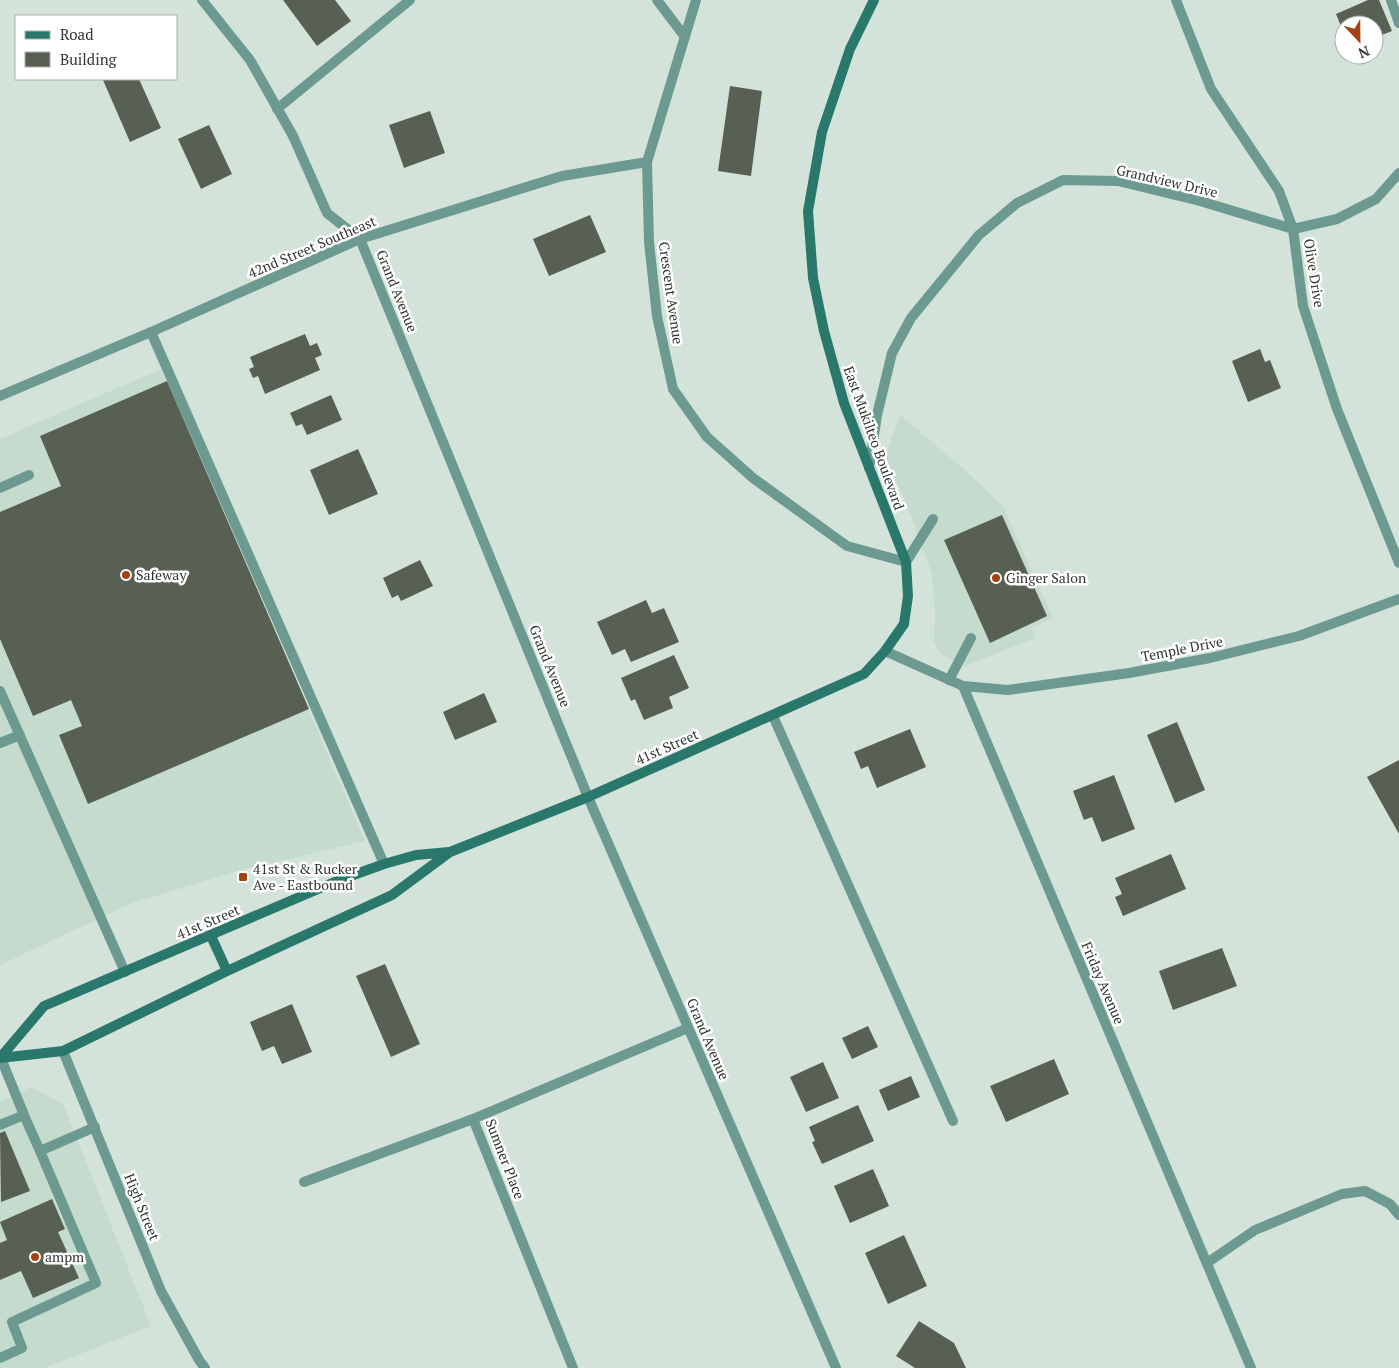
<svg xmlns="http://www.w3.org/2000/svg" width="1399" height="1368" font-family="'PT Serif',serif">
  <rect width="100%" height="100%" fill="#d4e3d9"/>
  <path fill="#c4dbcd" d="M161 369 365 841 237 871 132 903 0 965V439Z
    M900 415 965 470 1004 508 1053 618 1032 628 1035 638 965 666 943 655 934 644 935 614 932 574 903 495 885 457Z
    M31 1087 63 1104 151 1326 44 1368H0V1102Z"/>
  <path fill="#586054" d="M283 0H335L351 21 317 46Z
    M1368 0H1379L1392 31 1374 38V25H1344V34L1336 14Z
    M105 79H139L161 128 130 142 103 80Z
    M730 86 762 91 751 176 718 171Z
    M430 111 445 153 404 168 389 125Z
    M209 125 232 174 201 189 178 139Z
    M590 215 606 252 549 276 533 239Z
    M305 334 310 346 317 343 322 355 315 358 320 370 265 394 258 376 253 378 249 369 254 367 250 357Z
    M1260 349 1265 362 1270 360 1281 388 1248 402 1232 361Z
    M167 381 309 709 88 804 59 735 82 726 71 700 33 716 0 639V512L61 486 40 436Z
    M331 395 342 420 307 435 302 424 296 426 290 413Z
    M358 449 378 494 329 515 310 470Z
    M1002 515 1047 616 990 643 944 540Z
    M420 560 433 586 401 601 398 595 392 598 383 578Z
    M646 600 652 613 664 608 679 642 631 662 625 649 612 655 597 622Z
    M674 655 689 688 669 697 673 708 644 720 635 699 631 701 621 678Z
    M484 693 497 722 455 740 443 712Z
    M1177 722 1205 790 1175 803 1147 735Z
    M910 729 926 767 877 788 868 766 861 769 854 752Z
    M1399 760V834L1367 777Z
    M1114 775 1135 829 1102 842 1092 817 1084 820 1073 791Z
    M1171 854 1186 889 1123 916 1115 897 1122 894 1115 878Z
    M1222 948 1237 986 1173 1010 1159 971Z
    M385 964 420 1044 391 1057 356 976Z
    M292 1004 312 1052 282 1064 274 1046 262 1051 250 1022Z
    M868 1026 878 1047 852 1059 842 1038Z
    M1054 1059 1069 1094 1006 1122 990 1086Z
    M823 1062 839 1098 806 1112 790 1077Z
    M911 1076 920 1097 888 1111 879 1090Z
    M858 1105 874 1141 822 1164 812 1142 815 1141 809 1127Z
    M5 1131 30 1191 1 1202 0 1133Z
    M873 1169 889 1206 850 1223 834 1186Z
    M52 1199 65 1229 58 1232 79 1278 33 1298 21 1271 0 1280V1243L7 1240 0 1222Z
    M904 1235 927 1286 888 1304 865 1253Z
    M919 1321 954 1343 966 1368H915L896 1356Z"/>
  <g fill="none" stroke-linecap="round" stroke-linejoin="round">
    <path stroke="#6c9a91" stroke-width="10" d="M657 0 685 37
      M1391 0 1399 23
      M277 109 410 0
      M151 332 384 864
      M0 488 29 475
      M906 562 933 519
      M949 680 971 638
      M0 691 125 972
      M773 716 953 1121
      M0 743 20 735
      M0 1056 24 1115 0 1125
      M23 1113 40 1151 95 1127
      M473 1119 573 1368
      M304 1182 473 1119 688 1028
      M0 1358 22 1348 12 1322 96 1283 40 1151"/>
    <path stroke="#6c9a91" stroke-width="10" d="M202 0 250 60 293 136 327 213 360 239 588 797 836 1368
      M696 0 647 162 649 242 657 316 673 389 707 437 753 478 847 546 906 562
      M1176 0 1211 89 1279 191 1293 229 1303 306 1337 409 1399 563
      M0 396 151 332 360 239 562 176 647 162
      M869 468 877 415 892 353 911 318 979 235 1017 203 1063 180 1118 181 1200 201 1293 229 1337 219 1376 199 1399 173
      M885 651 963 686 1008 690 1129 673 1210 658 1299 636 1399 599
      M963 686 1251 1368
      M63 1051 161 1291 199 1360 205 1368
      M1207 1263 1255 1230 1342 1194 1365 1191 1390 1204 1399 1215"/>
    <path stroke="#2a786c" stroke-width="10" d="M211 936 227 971
      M0 1058 63 1051 227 971 392 895 450 852 588 797 864 674 885 651 904 624 908 596 906 562 844 403 824 331 813 278 808 211 822 132 850 49 874 0
      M0 1058 44 1006 337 881 384 864 416 855 449 852"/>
  </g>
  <g fill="#a64113" stroke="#fff" stroke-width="2">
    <circle cx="126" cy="575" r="5"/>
    <circle cx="996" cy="578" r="5"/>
    <rect x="238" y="872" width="10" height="10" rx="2.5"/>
    <circle cx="35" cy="1257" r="5"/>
  </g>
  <g text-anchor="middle" stroke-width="5" stroke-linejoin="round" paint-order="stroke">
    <g font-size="14" fill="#303632" stroke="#fff">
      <text transform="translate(1167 181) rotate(13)" y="5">Grandview Drive</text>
      <text transform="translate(312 247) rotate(-23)" y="5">42nd Street Southeast</text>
      <text transform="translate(1314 273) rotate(81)" y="5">Olive Drive</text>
      <text transform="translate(397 291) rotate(68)" y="5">Grand Avenue</text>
      <text transform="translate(671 293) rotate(82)" y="5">Crescent Avenue</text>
      <text transform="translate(874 438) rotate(70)" y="5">East Mukilteo Boulevard</text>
      <text transform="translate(1182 649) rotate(-11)" y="5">Temple Drive</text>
      <text transform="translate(550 666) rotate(68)" y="5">Grand Avenue</text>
      <text transform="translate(667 747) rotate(-24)" y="5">41st Street</text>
      <text transform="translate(208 922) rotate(-23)" y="5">41st Street</text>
      <text transform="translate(1103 983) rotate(67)" y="5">Friday Avenue</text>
      <text transform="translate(708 1039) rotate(67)" y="5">Grand Avenue</text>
      <text transform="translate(505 1159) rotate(69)" y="5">Sumner Place</text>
      <text transform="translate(142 1207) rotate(68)" y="5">High Street</text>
    </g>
    <g font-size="14" fill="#303632" stroke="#fff" text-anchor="start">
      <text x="136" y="580">Safeway</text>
      <text x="1006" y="583">Ginger Salon</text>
      <text x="253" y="874">41st St &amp; Rucker<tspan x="253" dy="16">Ave - Eastbound</tspan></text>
      <text x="45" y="1262">ampm</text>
    </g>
  </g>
  <rect x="15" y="15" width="162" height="65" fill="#ffffff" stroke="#acafad"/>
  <rect x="25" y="31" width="25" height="8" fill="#2a786c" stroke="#acafad"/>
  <text x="60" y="40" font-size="15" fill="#303632">Road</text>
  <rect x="25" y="52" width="25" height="15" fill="#586054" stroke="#acafad"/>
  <text x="60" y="65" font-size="15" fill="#303632">Building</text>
  <g transform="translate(1359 40) rotate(158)"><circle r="24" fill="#ffffff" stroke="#acafad"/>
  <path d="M0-4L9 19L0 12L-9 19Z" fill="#a64113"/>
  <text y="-8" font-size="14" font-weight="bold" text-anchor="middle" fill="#303632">N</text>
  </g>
</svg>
